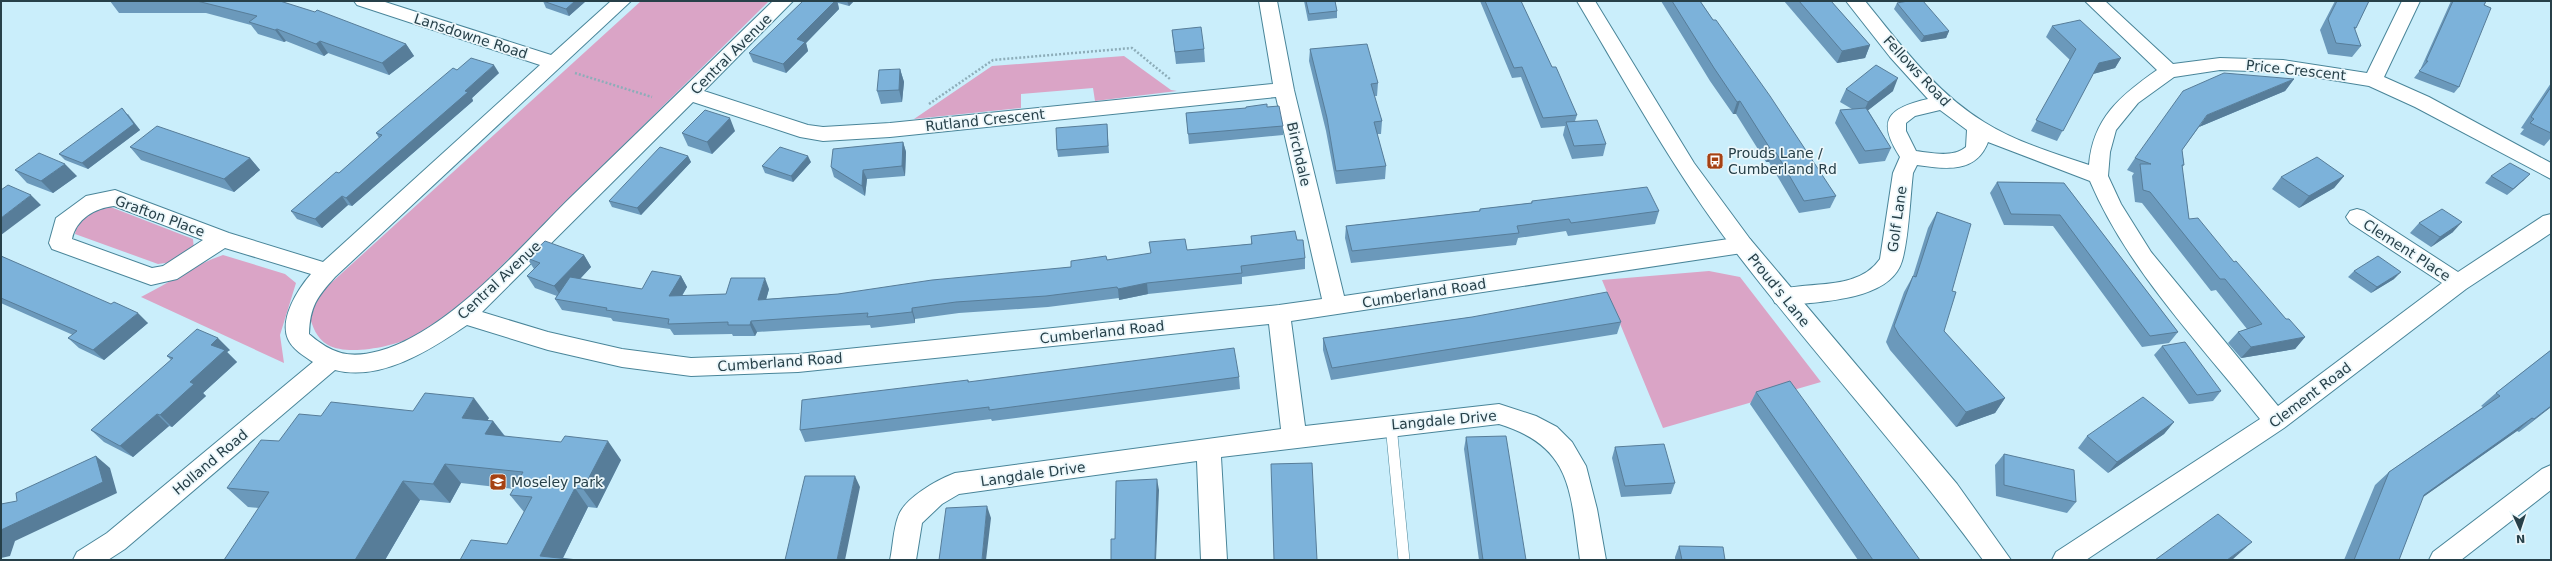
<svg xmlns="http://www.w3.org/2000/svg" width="2552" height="561" font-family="'DejaVu Sans',sans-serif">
  <rect width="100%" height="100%" fill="#caeefb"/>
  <path fill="#daa4c6" d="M641 1H769L474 293C454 309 434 325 412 337 393 347 347 356 328 345 316 338 313 327 309 315L320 293Z
    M1124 56 1171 90 1177 91 1095 101 1093 88 1021 94V108L914 119 992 66Z
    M108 206 193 239 194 250 173 262 158 264 75 234C79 214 91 212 108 206Z
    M223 255 285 274 296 283 280 335 284 363 141 297C169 283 194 265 223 255Z
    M1709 271 1740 277 1821 382 1663 428 1602 280Z"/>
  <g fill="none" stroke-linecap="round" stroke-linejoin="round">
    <g stroke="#498599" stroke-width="12">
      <path id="lane" d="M1391 425 1404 560"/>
    </g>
    <g stroke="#498599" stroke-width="2">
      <path id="street" d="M354 1H382L551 55 611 1H631L335 277C317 297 310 306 309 334 332 354 349 359 379 351 449 332 521 246 572 196 639 131 706 66 773 1H793L704 91 808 125 823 127 890 123 1273 84 1259 1H1277L1294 90 1344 296 1742 237 1750 239 1753 245 1750 251 1742 253 1291 321 1305 426 1499 404 1536 416 1557 427 1572 442 1586 466 1597 509 1606 560H1580C1570 493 1574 447 1499 424L1221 457 1227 560H1201L1197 461 959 494 942 504 922 523 916 560H890C893 546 893 531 898 517 904 498 937 480 955 473L1281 429 1269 324 798 372 691 376 622 367 548 350 467 325C430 350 381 382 335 370L125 549 108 560H73L77 552 107 533 313 362C304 356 292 349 288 339 279 319 298 289 311 274L225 248 177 279 151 285 52 249 49 243 56 218 86 196 115 190 229 233 323 262 540 65 357 5ZM1276 97 1322 299 1279 305 798 354 691 358 622 349 548 332 482 312 693 102 800 137 823 141 890 137ZM114 206 203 240 163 266 152 268 72 239C76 219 95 208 114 206Z
        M1846 1H1865C1901 45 1935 92 1984 122 2016 142 2053 153 2089 165 2093 118 2120 96 2157 70L2085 1H2105L2173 64 2220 58 2283 60 2367 73 2402 1H2420L2384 77 2429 97 2551 163V179L2415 107 2369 86 2283 72 2220 70 2174 77 2138 103 2116 130 2110 152 2108 176 2121 204 2151 252 2278 406 2442 283 2350 223 2346 217 2350 211 2357 209 2364 211 2458 272 2543 216 2551 214V233L2466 289 2284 428 2086 560H2052L2056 552 2260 419C2200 344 2128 270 2090 181L1988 142C1976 174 1945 169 1917 165L1913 173C1910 198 1909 238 1902 261 1890 302 1817 301 1783 306L1775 303 1772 297 1775 291C1809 280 1857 292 1880 259L1893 173 1900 157C1876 120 1888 108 1928 99L1890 57ZM1940 110 1967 130 1966 147C1953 158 1932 153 1916 151L1906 131V123L1915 116Z
        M2551 465V490L2461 560H2429L2433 552 2542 469Z"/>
    </g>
    <g stroke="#498599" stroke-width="2">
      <path id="secondary" d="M1577 1H1595L1694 163 1750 239 1957 484 2011 560H1983C1905 453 1815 356 1735 251 1675 173 1627 85 1577 1Z"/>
    </g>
    <path stroke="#8dadb9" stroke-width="2.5" stroke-dasharray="2 2" stroke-linecap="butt" d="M575 73 652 97
      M929 104 993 60 1132 48 1170 79"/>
    <use href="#lane" stroke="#fff" stroke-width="11"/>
    <use href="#street" fill="#fff" fill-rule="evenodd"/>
    <use href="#secondary" fill="#fff" fill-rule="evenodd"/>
  </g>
  <path fill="#6b99bb" d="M110 1H280L406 44 414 56 389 75 328 53 324 56 286 41 284 42 258 34 251 25 206 13H119Z
    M543 1H586L569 16 546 8Z
    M803 1H854L849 6 838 3 839 9 806 43 808 51 786 73 753 62 749 53Z
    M1304 1H1335L1337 11V18L1308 21Z
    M1480 1H1521L1552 67 1577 115 1575 121 1606 144 1603 156 1572 159 1563 135 1565 126 1541 128 1521 77 1512 78Z
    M1661 1H1700L1836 196 1830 208 1799 213 1769 162H1766L1736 114H1733L1710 81Z
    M1784 1H1831L1870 45 1865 58 1837 63Z
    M2335 1H2369L2355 30 2361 46 2352 57 2328 54 2320 30Z
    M2451 1H2486L2459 87 2454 93 2414 78 2422 68H2421Z
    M1897 3 1949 31 1946 38 1921 42 1894 9Z
    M2052 26 2121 58 2115 68 2093 74 2057 141 2031 131 2070 60 2046 37Z
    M1172 30 1204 49 1205 62 1176 64Z
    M1310 49 1378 83 1377 96H1374L1382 121 1381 134H1377L1386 166 1385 179 1336 184 1326 131 1309 61Z
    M900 69 904 82 902 102 881 104 877 91Z
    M457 70 499 73 472 98 473 101 352 206 348 205 322 228 297 219 291 211 339 173 379 138 376 133Z
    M2294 79 2285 91 2199 127 2182 150 2184 165 2182 167 2189 219 2234 262 2286 319 2305 337 2295 349 2241 358 2228 343 2238 332 2247 329 2216 290 2211 291 2142 203 2135 202 2132 176 2134 173 2127 170 2135 158Z
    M2551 83V139H2550L2544 146 2520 134 2524 129 2521 128Z
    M1846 89 1893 91 1868 110 1891 148 1885 161 1859 164 1835 123 1840 110 1852 109 1840 102Z
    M1267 107 1283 126V135L1189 144 1186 113Z
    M128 114 140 130 88 169 65 160 59 154Z
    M1107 124 1109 153 1058 157 1057 150Z
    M735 131 712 154 688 146 682 133Z
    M903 142 906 152 905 176 867 179 865 196 834 177 831 167Z
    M130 147 250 158 260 170 234 192 141 160Z
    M688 156 691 162 641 215 612 207 609 201Z
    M811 162 793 182 765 173 762 166Z
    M15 170 77 176 53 193 27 183Z
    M2344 176 2334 188 2299 208 2272 189 2281 177Z
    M2491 176 2524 180 2507 195 2485 183Z
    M1997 182 2064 183 2178 332 2169 343 2142 347 2053 226 2004 225 1990 193Z
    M1532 201 1659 211 1655 224 1568 236 1566 231 1518 238 1516 245 1351 263 1345 238 1346 226 1479 211 1480 209 1531 203Z
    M1937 212 1952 291 1944 331 2005 398 1995 413 1956 427 1890 350 1886 342 1904 292 1913 276 1928 228Z
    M2419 223 2453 232 2431 247 2410 233Z
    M1251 236 1297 240 1305 258V269L1242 277V284L1148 294 1119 300V298L1048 307 959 313 915 319V323L871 328 870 325 757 332 755 336H733L732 334 674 335 670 329 613 321 611 318 562 310 555 299 557 296 535 288 527 276 534 269 527 258 584 255 591 267 580 279 642 289 681 276 687 287 682 296 726 294 769 289 766 299 838 294 1071 267 1107 260 1187 250 1251 244Z
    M1 256 148 323 104 360 79 348 68 338 73 335 3 304 1 303Z
    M2354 271 2394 279 2371 293 2348 277Z
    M1472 317 1621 322 1617 334 1331 380 1323 350V338Z
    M2162 346 2221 391 2213 401 2189 404 2154 355Z
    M230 350 227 352 237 362 203 393 206 396 172 427 169 426 133 457 104 442 91 430 171 360 167 356Z
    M2551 350V407L2519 432 2517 431 2423 497 2399 560H2344L2375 485 2389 472 2483 407 2481 406 2496 393Z
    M1239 377 1240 389 992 421 991 419 805 442 800 430 968 380 969 382Z
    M1756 392 1920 560H1858L1750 404Z
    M413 411 489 418 487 420 493 421 505 436 621 460 597 508 588 507 563 558 460 560 507 544 524 512 510 495 514 489 461 483 450 503 420 500 385 560H224L259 508 248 507 227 488 279 441 321 416Z
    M2174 422 2164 434 2108 473 2078 448 2087 436Z
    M1466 437 1526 560H1479L1464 449Z
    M1615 447 1675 483 1671 494 1621 497 1612 458Z
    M2004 454 2076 502 2067 513 1996 496 1995 465Z
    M1679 546 1725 560H1675V557Z"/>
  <path fill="#577d99" d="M575 1H586L569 16 566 9Z
    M835 1H837L839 9 806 43 808 51 786 73 783 64 797 39Z
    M847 1H854L849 6Z
    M277 29 286 41 284 42 275 30Z
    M1949 31 1946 38 1921 42 1924 36Z
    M320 41 328 53 324 56 316 44Z
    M406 44 414 56 389 75 382 63Z
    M1870 45 1865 58 1837 63 1842 51Z
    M2121 58 2115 68 2093 74 2099 63Z
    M494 65 499 73 472 98 473 101 352 206 346 198Z
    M900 69 904 82 902 102 899 90Z
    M1898 78 1893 91 1862 115 1868 102Z
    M2294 79 2285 91 2199 127 2207 115Z
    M1740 101 1736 114H1733L1737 102Z
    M122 108 140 130 88 169 82 163Z
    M730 118 735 131 712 154 707 142Z
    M903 142 906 152 905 176 902 166Z
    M1774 149 1769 162H1766L1771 150Z
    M688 156 691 162 641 215 637 208Z
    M808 156 811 162 793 182 791 176Z
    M250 158 260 170 234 192 224 179Z
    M65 164 77 176 53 193 41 181Z
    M863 170 867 179 865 196 862 186Z
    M2530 174 2524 180 2507 195 2513 189Z
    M2344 176 2334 188 2299 208 2309 196Z
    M31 195 41 205 1 235V218Z
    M342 196 348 205 322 228 315 219Z
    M2462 222 2453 232 2431 247 2440 237Z
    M584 255 591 267 562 298 554 286Z
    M2401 272 2394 279 2371 293 2377 287Z
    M681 276 687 287 675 307 669 296Z
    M765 278 769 289 763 311 758 300Z
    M1147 283 1148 294 1119 300 1118 289Z
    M912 308 915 319V323L912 312Z
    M138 313 148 323 104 360 93 350Z
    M751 321 757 332 755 336 750 325Z
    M2305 337 2295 349 2241 358 2251 347Z
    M218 338 230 350 227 352 237 362 203 393 206 396 172 427 160 415 190 382 211 345Z
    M474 398 489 418 477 437 462 418Z
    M2005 398 1995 413 1956 427 1966 412Z
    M2551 406V407L2519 432Z
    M157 414 169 426 133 457 120 446Z
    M2532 418 2517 431 2409 507 2424 495Z
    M493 421 508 441 485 434Z
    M2174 422 2164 434 2108 473 2117 462Z
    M608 441 621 460 597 508 583 489Z
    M96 456 110 468 117 493 15 541 10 556 1 558V530Z
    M445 464 461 483 450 503 433 484Z
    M855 476 860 487 845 560H837Z
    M1157 479 1159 490 1156 560H1155Z
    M403 481 420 500 385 560H355Z
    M575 488 588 507 562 560 540 556Z
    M987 506 991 518 986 560H982Z
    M2252 542 2232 560H2227Z"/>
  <path fill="#7cb2da" stroke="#577d99" d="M153 1H280L315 12 317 10 406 44 382 63 320 41 316 44 277 29 275 30 249 22 257 16 197 1Z
    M543 1H575L566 9Z
    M803 1H835L797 39 805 42 783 64 749 53Z
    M1306 1H1335L1337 11 1309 14Z
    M1485 1H1521L1552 67H1556L1577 115 1543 118 1522 67 1514 68Z
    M1672 1H1700L1713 20H1716L1770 96 1836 196 1804 201 1774 149 1771 150 1740 101 1737 102 1714 68Z
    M1799 1H1831L1870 45 1842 51Z
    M1908 1H1923L1949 31 1924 36 1897 3Z
    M2337 1H2369L2356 28 2354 27 2361 46 2336 43 2328 19Z
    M2453 1H2486L2484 5 2491 8 2459 87 2419 71 2428 61H2426Z
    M2080 20 2121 58 2099 63 2063 131 2036 120 2076 49 2052 26Z
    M1201 27 1204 49 1175 52 1172 30Z
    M1367 44 1378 83 1371 84 1382 121 1374 122 1386 166 1336 171 1327 118 1310 49Z
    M471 58 494 65 465 91 468 92 346 198 342 196 315 219 291 211 336 172 339 173 382 135 376 133 453 68 457 70Z
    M1876 65 1898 78 1868 102 1846 89Z
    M900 69 899 90 877 91 879 70Z
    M2224 73 2294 79 2207 115 2182 150 2184 165H2182L2189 219 2198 218 2234 262 2236 261 2286 319H2289L2305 337 2251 347 2238 332 2262 324 2225 279H2220L2150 192 2143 190 2140 164H2151L2135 158 2183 91Z
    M2551 87V133L2530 123 2534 119 2531 117Z
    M1267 104V107L1279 106 1283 126 1188 134 1186 113 1246 108V107Z
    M122 108 134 124 82 163 59 154Z
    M1866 108 1891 148 1865 151 1840 110Z
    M705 110 730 118 707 142 682 133Z
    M1597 120 1606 144 1574 146 1566 122Z
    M1107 124 1108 146 1057 150 1056 128Z
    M157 126 250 158 224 179 130 147Z
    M903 142 902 166 863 170 862 186 831 167 833 149Z
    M660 147 688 156 637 208 609 201Z
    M780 147 808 156 791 176 762 166Z
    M39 153 65 164 41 181 15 170Z
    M2317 157 2344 176 2309 196 2281 177Z
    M2510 163 2530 174 2513 189 2491 176Z
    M1997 182 2064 183 2178 332 2150 336 2060 215 2011 214Z
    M8 185 31 195 1 218V190Z
    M1647 187 1659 211 1571 223 1569 219 1517 226 1519 233 1352 251 1346 226 1480 211V209L1532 203V201Z
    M2442 209 2462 222 2440 237 2419 223Z
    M1937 212 1971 224 1952 291 1956 292 1944 331 2005 398 1966 412 1899 335 1894 326 1913 276 1916 277Z
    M1295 231 1297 240H1303L1305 258 1241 266 1242 273 1147 283 1118 289 1117 287 1046 296 956 302 912 308V312L867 317 868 313 751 321 750 325H728V322L668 324 669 319 606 310 607 308 555 299 570 277 642 289 652 271 681 276 669 296 726 294 731 278H765L758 300 838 294 932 280 1071 267V261L1106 256 1107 260 1151 253 1149 242 1185 239 1187 250 1252 244 1251 236Z
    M545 241 584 255 554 286 527 276 540 263 527 258Z
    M1 256 111 304 114 302 138 313 93 350 68 338 77 331 1 298Z
    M2378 256 2401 272 2377 287 2354 271Z
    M1607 292 1621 322 1332 368 1323 338 1472 317Z
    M197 329 218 338 211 345 225 350 190 382 194 384 160 415 157 414 120 446 91 430 173 358 167 356Z
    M2185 342 2221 391 2197 395 2162 346Z
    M1234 348 1239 377 989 410V407L800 430 802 400 968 380V382Z
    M2551 350V406L2534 419 2532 418 2424 495 2399 560H2354L2389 472 2500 396 2496 393Z
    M1790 381 1920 560H1873L1756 392Z
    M425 393 474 398 462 418 493 421 485 434 561 442 565 436 608 441 583 489 575 488 540 556 578 560H460L471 540 507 544 532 497 510 495 523 472 445 464 433 484 403 481 355 560H224L269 492 227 488 261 440 279 441 299 414 321 416 331 402 413 411Z
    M2143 397 2174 422 2117 462 2087 436Z
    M1506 436 1526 560H1483L1466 437Z
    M1664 444 1675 483 1625 486 1615 447Z
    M2004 454 2074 470 2076 502 2004 485Z
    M96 456 103 482 1 530V504L17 501 16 493Z
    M1312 463 1317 560H1274L1271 464Z
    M805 476H855L837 560H785Z
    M1157 479 1155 560H1111V539H1115L1116 481Z
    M987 506 982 560H939L946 508Z
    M2218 514 2252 542 2227 560H2155Z
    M1679 546 1723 547 1725 560H1682Z"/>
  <defs>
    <g id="bus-square" transform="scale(0.9)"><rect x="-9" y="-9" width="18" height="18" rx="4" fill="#a64113" stroke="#ebf7fb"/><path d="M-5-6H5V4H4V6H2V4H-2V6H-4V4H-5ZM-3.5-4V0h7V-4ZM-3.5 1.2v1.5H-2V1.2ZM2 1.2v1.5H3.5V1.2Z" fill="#fff"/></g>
    <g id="school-square" transform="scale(0.9)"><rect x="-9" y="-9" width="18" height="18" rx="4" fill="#a64113" stroke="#ebf7fb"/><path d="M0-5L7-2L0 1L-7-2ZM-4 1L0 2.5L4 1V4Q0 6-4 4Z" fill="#fff"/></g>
  </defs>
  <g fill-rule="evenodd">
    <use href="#bus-square" x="1715" y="161"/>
    <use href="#school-square" x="498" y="482"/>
  </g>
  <g text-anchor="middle" stroke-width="3.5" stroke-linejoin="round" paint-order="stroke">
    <g font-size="14" fill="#274049" stroke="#ebf7fb">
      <text transform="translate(471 36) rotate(18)" y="5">Lansdowne Road</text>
      <text transform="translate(731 54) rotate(-45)" y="5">Central Avenue</text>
      <text transform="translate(2296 70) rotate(6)" y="5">Price Crescent</text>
      <text transform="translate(1917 71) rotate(47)" y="5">Fellows Road</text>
      <text transform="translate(985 120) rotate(-6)" y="5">Rutland Crescent</text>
      <text transform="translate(1299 154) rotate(77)" y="5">Birchdale</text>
      <text transform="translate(160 216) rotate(20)" y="5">Grafton Place</text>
      <text transform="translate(1897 219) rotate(-82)" y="5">Golf Lane</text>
      <text transform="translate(2407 250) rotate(33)" y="5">Clement Place</text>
      <text transform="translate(499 280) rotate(-43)" y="5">Central Avenue</text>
      <text transform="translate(1779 290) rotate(51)" y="5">Proud's Lane</text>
      <text transform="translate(1424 293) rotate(-9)" y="5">Cumberland Road</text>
      <text transform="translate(1102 332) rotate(-6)" y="5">Cumberland Road</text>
      <text transform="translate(780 362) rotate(-4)" y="5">Cumberland Road</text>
      <text transform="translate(2310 395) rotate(-37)" y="5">Clement Road</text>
      <text transform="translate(1444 420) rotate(-5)" y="5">Langdale Drive</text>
      <text transform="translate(210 462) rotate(-40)" y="5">Holland Road</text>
      <text transform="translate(1033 474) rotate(-8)" y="5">Langdale Drive</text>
    </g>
    <g font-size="14" fill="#274049" stroke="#ebf7fb" text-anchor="start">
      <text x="1728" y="158">Prouds Lane /<tspan x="1728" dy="16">Cumberland Rd</tspan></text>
      <text x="511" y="487">Moseley Park</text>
    </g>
  </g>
  <rect width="2552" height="561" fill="none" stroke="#274049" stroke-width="4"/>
  <g transform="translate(2520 529) rotate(177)" stroke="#ebf7fb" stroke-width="3" paint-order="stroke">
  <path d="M0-3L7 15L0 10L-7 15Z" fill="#274049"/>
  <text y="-6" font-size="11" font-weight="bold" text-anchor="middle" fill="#274049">N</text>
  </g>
</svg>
